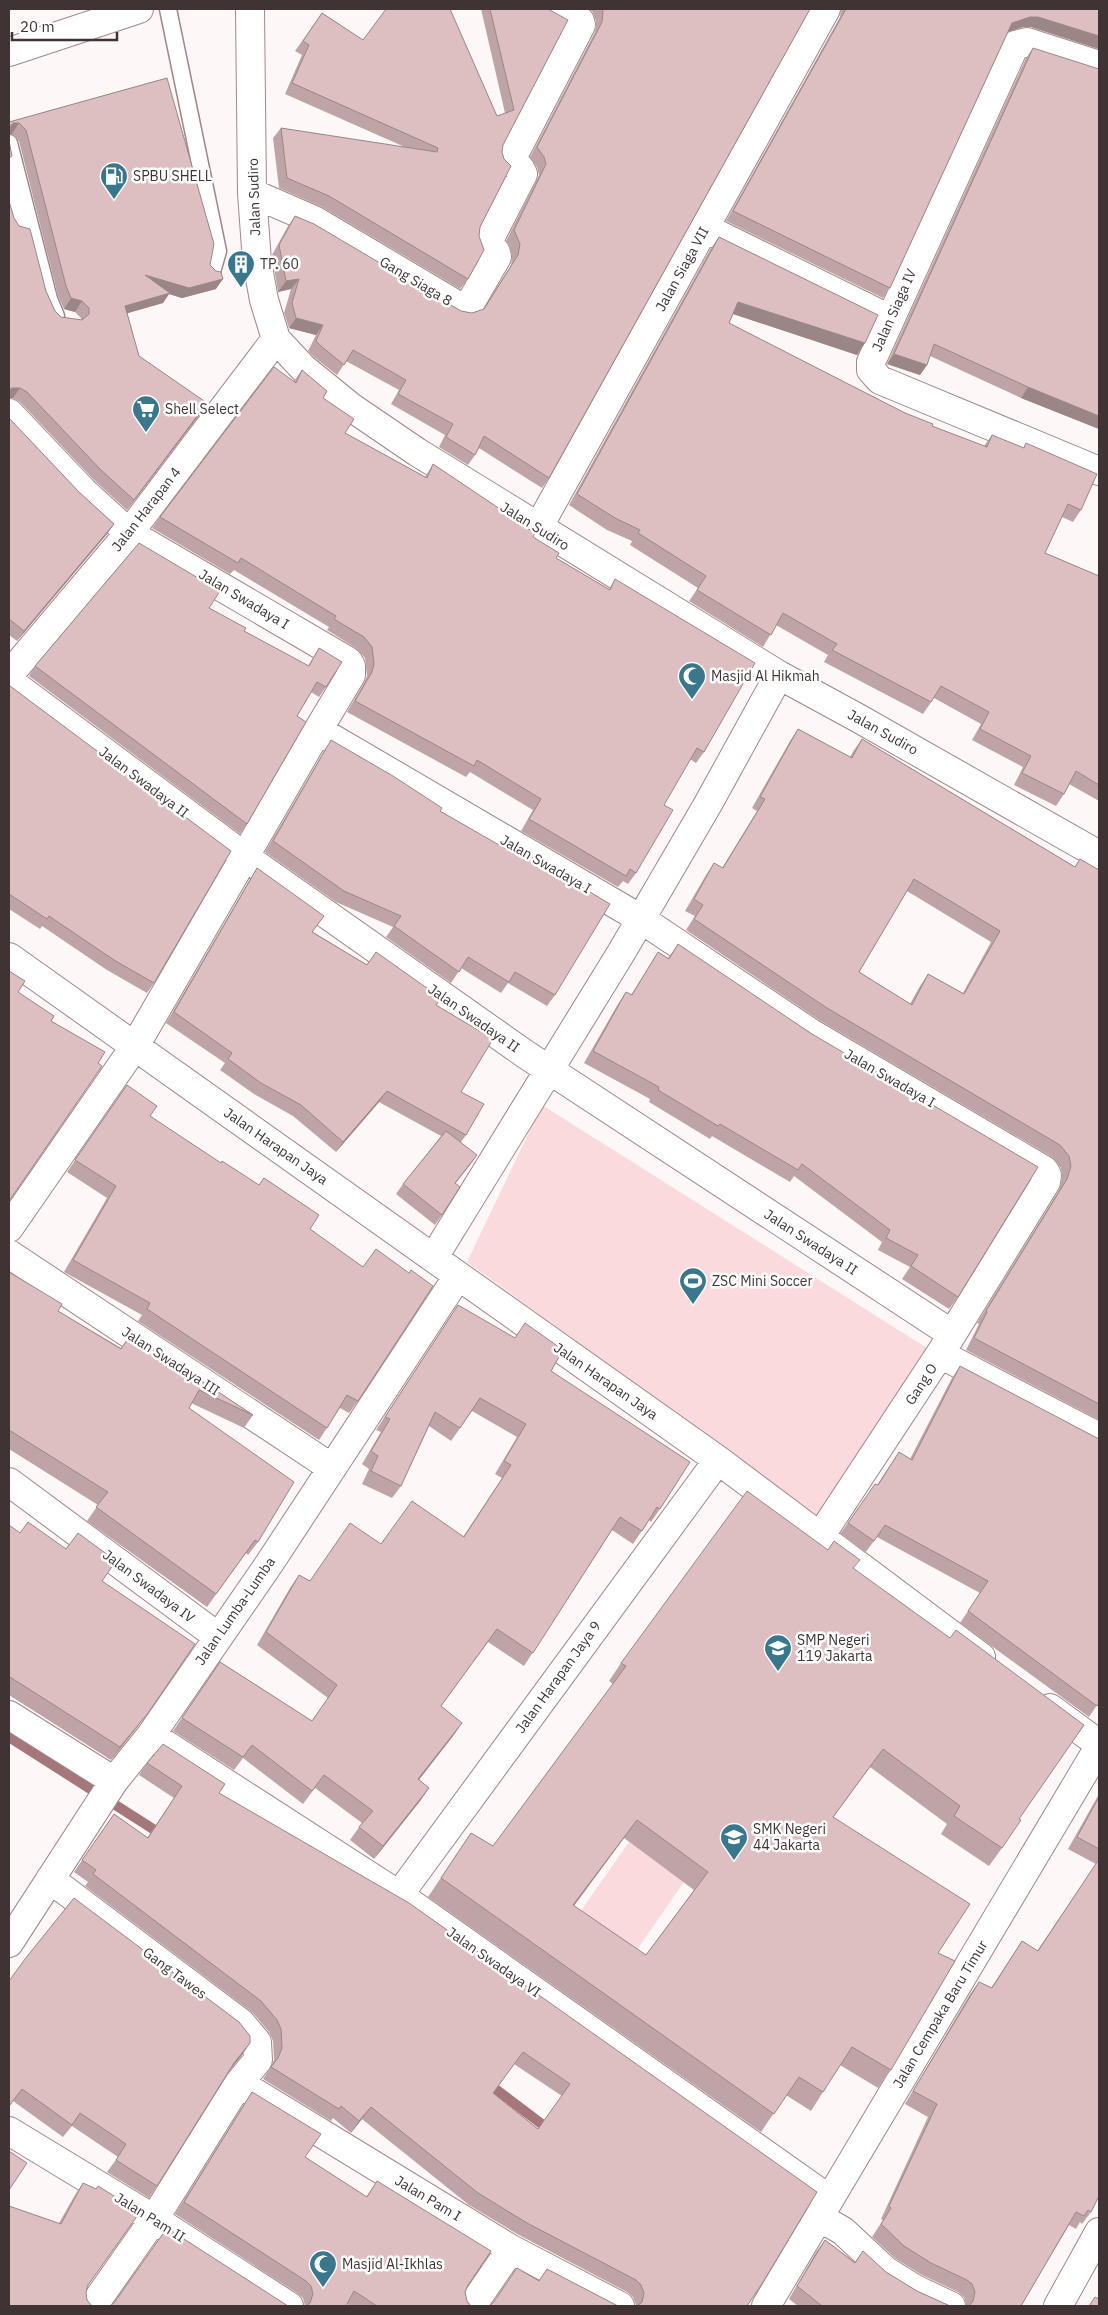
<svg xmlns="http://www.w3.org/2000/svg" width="1108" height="2315" font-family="'IBM Plex Sans',sans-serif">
  <rect width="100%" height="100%" fill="#fdf7f7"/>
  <path fill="#fadadc" d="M542 1105 927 1348 820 1517 467 1262Z
    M629 1842 684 1882 634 1954 578 1915Z"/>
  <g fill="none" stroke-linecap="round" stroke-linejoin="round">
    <path stroke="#a5767a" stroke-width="10" d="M9 1737 164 1836
      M485 2081 551 2131"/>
    <g stroke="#a28688" stroke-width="19">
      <path id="service" d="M168 9 218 251 212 272
        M9 143 49 299 56 316"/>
    </g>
    <g stroke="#a28688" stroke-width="30">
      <path id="minor" d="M250 9 252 193 257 262 264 300 276 339 303 368 351 407 417 452 779 675 858 718 1099 855
        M1099 65 1027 42 1015 45 871 362V370L880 380 1099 471
        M9 181 22 224
        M252 193 314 220 462 308 468 307 497 257 496 252 488 250 487 244 523 174 520 168 510 162 581 25 580 21 552 9
        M705 228 890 319
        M9 413 83 491 129 533 348 661 351 666V675L318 730 641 919 811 1033 1044 1170 1047 1175 1046 1182 940 1354 819 1538
        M538 528 826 9
        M9 675 129 533 276 339
        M9 681 244 856 525 1054 952 1334
        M9 957 718 1460 981 1657
        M9 1228 135 1046 318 730
        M9 1254 332 1468
        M434 1257 621 953 708 804 779 675
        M940 1354 1099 1437
        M9 1482 217 1636
        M1050 1708 1099 1744
        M9 1715 114 1781
        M151 1735 399 1895 829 2199
        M50 1879 241 2023 257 2042 258 2060 239 2083 154 2219 93 2306
        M399 1895 718 1460
        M9 1943 114 1781 151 1735 269 1564 458 1276
        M239 2083 511 2249 620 2306
        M9 2131 154 2219 289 2306
        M819 2217 843 2231 886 2271 915 2289 951 2306
        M472 2306 511 2249
        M766 2306 1099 1747
        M1058 2306 1099 2232"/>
    </g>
    <g stroke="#a28688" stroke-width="30">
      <path id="primary" d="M9 52 139 9"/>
    </g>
    <use href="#service" stroke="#fff" stroke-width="16"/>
    <use href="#minor" stroke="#fff" stroke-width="28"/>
    <use href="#primary" stroke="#fff" stroke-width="28"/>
  </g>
  <path fill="#bea4a6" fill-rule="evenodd" d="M481 9H548L503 145 480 227 468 279 460 289 322 207 279 188 273 138 281 128 407 148 285 94 302 55 295 51 322 13 363 40 497 116 505 113Z
    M587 9H810L549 478 542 488 479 448 475 455 468 465 439 447 445 435 391 404 399 390 346 361 337 375 314 357 308 351 316 335 289 328 284 313 291 289 278 292 272 255 288 226 295 216 461 311 472 313 483 310 511 265 512 254 506 241 539 175 537 167 530 157 595 32 596 21 592 11Z
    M841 9H1099V49L1031 27H1023L1008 32 890 288 883 298 726 221 840 17Z
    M1033 48 1099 429 1021 398 930 356 927 365 920 375 887 364 1026 58Z
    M167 78 210 265 216 289 182 298 169 294 163 303 127 313 139 356 200 414 127 510 94 480 20 402 13 398 14 218 55 311 61 317 81 320V318L75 312 64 309 58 296 19 141 12 134 9 122Z
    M719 237 865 343 857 355 733 314 729 323 905 413 932 426 984 446 992 435 1023 448 1026 443 1081 510 1073 522 1062 517 1045 553 1099 576V801L1069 784 1064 794 1056 806 1014 785 1023 767 972 740 981 724 934 698 923 714 824 662 828 655 776 625 763 647 689 601 698 588 630 545 632 541 607 530 569 505 711 248Z
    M302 370 323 398 345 433 425 477 433 464 499 511 533 537 556 558 609 589 615 579 704 752 696 763 690 759 664 805 636 873 628 884 623 881 618 887 521 831 533 810 470 772 466 777 347 712 364 683 367 676 365 658 356 648 327 630 329 627 234 570 230 574 152 528 160 517 294 381Z
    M9 418 79 492 114 524 107 534 17 641 9 635Z
    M209 608 244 631 308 666 319 648 326 687 319 697 311 692 297 716 247 824 240 834 29 676 35 666Z
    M9 687 154 983 147 993 107 970 42 926 40 929 9 909Z
    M798 729 850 757 854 750 862 739 1075 867 1080 859 1099 870V1420L966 1350 979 1324 977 1323 1059 1190 1062 1177 1061 1168 1052 1157 819 1020 686 930 695 916 685 911 706 875 714 863 722 868 757 811 752 808 790 741ZM907 891 991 942 963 993 928 974 920 986 910 1004 859 972Z
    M331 740 440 811 555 995 547 1006 508 983 501 993 461 968 451 983 386 937 393 927 336 902 265 852 324 751Z
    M257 868 313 932 367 965 436 1005 461 1092 466 1135 461 1142 470 1165 455 1184 442 1215 435 1225 396 1194 403 1184 441 1136 379 1102 336 1152 293 1116 254 1094 220 1070 225 1063 166 1023 250 879Z
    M678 944 958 1297 949 1309 902 1279 910 1267 878 1250 882 1242 794 1176 790 1182 712 1136 710 1139 649 1102 650 1099 584 1063 618 1004 626 992 631 995 650 965 658 952 668 958Z
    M127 1085 150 1116 310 1229 358 1401 349 1413 340 1408 319 1440 138 1321 142 1315 64 1272 107 1198 67 1172Z
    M9 1272 58 1311 121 1348 131 1334 253 1415 244 1428 191 1403 189 1408 258 1542 248 1555 246 1553 207 1607 87 1521 98 1505 9 1449Z
    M458 1305 551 1371 660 1509 651 1522 649 1520 633 1544 612 1530 524 1666 488 1642 441 1706 462 1723 453 1736 419 1780 429 1788 420 1801 374 1859 350 1840 362 1823 315 1788 303 1804 243 1758 234 1770 173 1731 220 1662 312 1721 328 1698 257 1645 290 1588 299 1575 310 1581 381 1544 463 1537 502 1478 495 1474 517 1437 472 1411 451 1441 429 1426 401 1486 392 1498 362 1484 369 1469 362 1464 381 1432 376 1430Z
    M960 1366 1099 1702 1089 1717 960 1623 980 1593 877 1537 865 1553 840 1534 875 1484 877 1485 899 1452 910 1459 952 1378Z
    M9 1525 20 1533 102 1581 138 1726 111 1760 9 1695Z
    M854 1568 1019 1819 1002 1848 989 1866 941 1834 947 1824 870 1767 833 1817 938 1953 891 2070 878 2088 840 2065 823 2092 811 2111 786 2095 761 2132 428 1897 471 1833 493 1846 613 1684 609 1681 621 1663ZM624 1838 694 1890 646 1955 574 1906Z
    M147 1763 219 1793 817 2192 747 2306H635L636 2305 633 2297 627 2292 519 2235 469 2205 362 2119 351 2133 333 2118 331 2121 263 2079 271 2067 274 2060 273 2041 269 2032 253 2013 85 1886 88 1882 74 1872 114 1814 147 1838 174 1798 139 1775ZM514 2064 562 2096 538 2129 493 2093Z
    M1099 1794V2196L1091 2212 1082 2224 1080 2222 1076 2229 1069 2225 1021 2306H966V2304L964 2297 958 2292 922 2275 896 2259 872 2237 883 2220 881 2219 928 2117 905 2104 970 1994 979 1982 991 1988 1022 1941 1037 1951 1096 1864 1068 1849Z
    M9 1981 250 2043 242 2055 230 2070 157 2186 149 2198 107 2172 118 2157 72 2126 63 2137 13 2101 9 2107Z
    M252 2092 305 2157 366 2197 377 2181 468 2285 465 2292 467 2301 471 2306H350L347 2304 346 2306H305L303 2298 297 2293 175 2214 244 2104Z
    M83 2183 88 2285 86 2292 87 2300 9 2306 59 2223 75 2195Z
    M825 2240 855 2262 863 2251 886 2272 917 2291 950 2306H798L789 2299 816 2252Z"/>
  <path fill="#9b8687" d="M1030 17H1038L1099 36V49L1031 27H1023L1005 33 1012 23Z
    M13 123H19L12 134H9V128Z
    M145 275 223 279 216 289 182 298 169 294 163 303 118 316Z
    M299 279 291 289 278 292 286 281Z
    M71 298 82 301 75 312 64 309Z
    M738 302 865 343 857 355 730 313Z
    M296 318 323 325 316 335 289 328Z
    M894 354 927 365 920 375 887 364Z
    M1028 387 1099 416V429L1021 398Z
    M12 388H20L13 398H9V390Z
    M207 403 200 414 127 510 134 500Z
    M114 524 107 534 17 641 24 631Z
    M387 1091 379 1102 336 1152 343 1142Z
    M477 1155 470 1165 447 1193 455 1183Z
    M148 1713 138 1726 111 1760 120 1747Z
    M462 1723 453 1736 409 1792 418 1779Z
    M883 1749 870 1767 820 1835 833 1817Z
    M429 1788 420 1801 374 1859 383 1846Z
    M637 1820 624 1838 560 1924 573 1905Z
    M250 2043 242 2055 226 2075 234 2063Z
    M371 2107 362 2119 351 2133 359 2121Z"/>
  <path fill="#ddbfc1" stroke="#9b8687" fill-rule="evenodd" d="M386 9H450L497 116 514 110 490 9H548L568 20 503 145 502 152 504 159 511 166 480 227 479 236 484 250 468 279 329 196 287 178 281 128 437 152 438 148 292 83 309 45 303 41 322 13 363 40Z
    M602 9H810L549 478 484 436 475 455 446 437 453 424 398 394 406 380 353 350 344 365 321 346 316 341 323 325 296 318 292 303 299 279 286 281 279 245 295 216 314 224 461 311 472 313 484 309 518 255 520 244 514 230 546 164 544 157 537 147 602 22 603 11Z
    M846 9H1099V36L1038 17H1030L1012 23 890 288 733 211Z
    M1033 48 1099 69V416L1028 387 934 344 927 365 894 354Z
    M167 78 214 244 210 265 216 271 221 272 223 279 189 288 145 275 170 293 125 306 139 356 207 403 134 500 101 470 27 392 20 388H12L9 390V201L14 218 19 226 30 229 46 291 55 311 61 317 82 320 89 314V308L82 301 71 298 66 286 26 130 19 123H13L9 128V122Z
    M9 141 12 156 9 158Z
    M719 237 878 315 865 343 738 302 729 323 905 413 933 424 932 426 987 447 992 435 1024 448 1026 443 1097 474 1081 510 1068 504 1045 553 1099 576V785L1076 771 1064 794 1022 773 1031 756 980 729 989 712 941 686 931 702 832 650 837 644 783 613 771 635 697 590 706 576 638 533 640 530 615 518 577 494Z
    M274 367 296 383 302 370 327 391 323 398 354 419 345 433 427 478 433 464 500 509 499 511 535 533 533 537 559 553 556 558 610 590 615 579 755 663 704 752 697 748 664 805 673 810 636 873 630 869 626 876 529 819 541 799 477 760 474 766 355 701 372 672 374 664 372 647 364 637 334 619 336 616 241 558 238 563 160 517Z
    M9 418 79 492 114 524 24 631 9 619Z
    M139 543 220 591 209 608 246 628 244 631 309 666 319 648 342 662 326 687 317 682 297 716 306 722 247 824 35 666Z
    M10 686 231 851 154 983 114 960 49 916 47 919 9 894V687Z
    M798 729 852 758 862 739 1075 867 1080 859 1099 870V1404L974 1338 987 1312 986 1311 1067 1179 1071 1166 1069 1156 1060 1145 827 1008 694 919 703 905 694 899 714 863 723 868 765 799 760 797ZM914 879 1000 931 964 994 928 974 912 1005 859 972Z
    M331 740 393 776 442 808 440 811 506 849 510 850 513 846 610 904 555 995 515 972 509 982 468 957 459 972 394 926 401 916 344 891 273 841Z
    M257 868 324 916 312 932 367 965 376 952 441 998 436 1005 493 1039 461 1092 484 1104 466 1135 387 1091 343 1142 301 1105 261 1083 228 1059 232 1053 174 1012Z
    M678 944 812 1034 1038 1167 958 1297 911 1266 918 1255 886 1238 890 1230 802 1164 798 1170 720 1124 718 1126 658 1090 659 1087 593 1051 626 992 632 995 658 952 669 959Z
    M9 971 25 981 18 992 54 1016 51 1021 105 1052 98 1063 102 1066 9 1201Z
    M127 1085 157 1106 150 1116 221 1163 222 1161 259 1185 264 1178 319 1215 310 1229 363 1267 376 1249 409 1273 411 1270 433 1286 358 1401 347 1395 327 1428 147 1309 150 1303 73 1260 116 1186 75 1160Z
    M446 1131 477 1155 455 1183 460 1187 442 1215 403 1184Z
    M9 1272 62 1304 58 1311 121 1349 131 1334 253 1415 199 1390 189 1408 294 1482 258 1542 255 1540 216 1594 96 1507 108 1492 9 1430Z
    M458 1305 515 1338 525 1323 563 1350 551 1371 690 1462 660 1509 657 1507 642 1531 620 1517 533 1653 497 1629 441 1706 462 1723 418 1779 429 1788 383 1846 359 1827 373 1811 324 1775 312 1791 252 1745 243 1757 182 1718 220 1662 312 1721 337 1685 266 1632 299 1575 310 1581 350 1523 381 1544 412 1501 464 1537 511 1465 504 1461 526 1424 480 1398 460 1428 435 1412 401 1486 371 1471 378 1456 371 1451 390 1419 385 1417Z
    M960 1366 1099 1439V1702L1097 1706 968 1611 988 1581 885 1525 874 1541 848 1523 875 1484 878 1485 899 1452 912 1460Z
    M747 1491 828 1550 834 1541 860 1560 853 1568 950 1638 956 1630 1084 1725 1019 1819 1021 1820 1002 1848 954 1816 960 1806 883 1749 833 1817 970 1904 938 1953 955 1961 891 2070 852 2047 823 2092 799 2077 774 2114 441 1878 471 1833 493 1846 626 1666 621 1663ZM637 1820 708 1872 646 1955 573 1905Z
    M28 1522 66 1549 78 1533 116 1561 102 1581 195 1644 148 1713 120 1747 10 1677 9 1680V1525L20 1533Z
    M163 1744 225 1784 219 1793 409 1903 817 2192 763 2282 747 2306H637L642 2302 644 2293 641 2285 636 2280 527 2223 478 2193 371 2107 359 2121 341 2106 339 2109 271 2067 278 2058 282 2048 281 2029 277 2020 261 2001 93 1874 96 1870 82 1860 114 1814 148 1838 182 1786 147 1763ZM523 2052 570 2084 538 2129 493 2093Z
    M1099 1797V1849L1077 1837Z
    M1099 1859V2196L1091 2212 1088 2210 1084 2216 1076 2212 1021 2306H969L973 2301 975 2292 972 2284 967 2280 931 2263 904 2246 881 2224 891 2208 889 2206 937 2104 913 2091 979 1982 992 1988 1022 1941 1038 1951Z
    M74 1898 239 2022 250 2036V2043L234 2063 157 2186 116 2160 126 2144 80 2113 72 2125 22 2089 9 2106V1981L25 1959Z
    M252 2092 321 2134 305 2157 367 2197 377 2181 491 2251 468 2285 465 2292 467 2301 471 2306H377L354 2291 346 2306H306L310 2303 313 2294 311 2286 306 2281 184 2202Z
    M9 2151 27 2163 9 2190Z
    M83 2183 96 2189 98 2186 140 2212 88 2285 86 2292 87 2300 92 2306H9V2206L61 2224Z
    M167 2228 288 2306H110L114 2303Z
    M825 2240 855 2263 863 2251 886 2272 917 2291 950 2306H822L797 2286Z
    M517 2268 539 2281 547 2269 618 2306H489L493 2303Z
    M1095 2297 1099 2299V2306H1089Z"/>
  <defs>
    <g id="fuel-pin" transform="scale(1.4375)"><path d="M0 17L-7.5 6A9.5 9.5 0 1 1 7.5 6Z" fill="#38778c" stroke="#fff"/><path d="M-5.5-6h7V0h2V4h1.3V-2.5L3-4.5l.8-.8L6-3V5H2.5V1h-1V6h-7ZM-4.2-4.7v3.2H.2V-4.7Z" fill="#fff"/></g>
    <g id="building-pin" transform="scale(1.4375)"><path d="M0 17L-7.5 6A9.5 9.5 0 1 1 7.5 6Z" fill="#38778c" stroke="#fff"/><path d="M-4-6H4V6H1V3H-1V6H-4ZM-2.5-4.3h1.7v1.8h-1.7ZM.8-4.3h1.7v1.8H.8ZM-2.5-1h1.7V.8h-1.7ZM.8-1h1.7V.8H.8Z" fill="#fff"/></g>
    <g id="supermarket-pin" transform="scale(1.4375)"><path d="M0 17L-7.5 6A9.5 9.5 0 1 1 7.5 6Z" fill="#38778c" stroke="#fff"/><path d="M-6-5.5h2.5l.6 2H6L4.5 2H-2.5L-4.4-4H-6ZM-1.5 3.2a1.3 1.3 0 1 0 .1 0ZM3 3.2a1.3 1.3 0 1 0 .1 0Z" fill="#fff"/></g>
    <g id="mosque-pin" transform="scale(1.4375)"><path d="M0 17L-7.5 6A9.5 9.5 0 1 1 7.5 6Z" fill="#38778c" stroke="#fff"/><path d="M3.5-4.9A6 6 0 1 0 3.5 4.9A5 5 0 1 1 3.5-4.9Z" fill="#fff"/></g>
    <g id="stadium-pin" transform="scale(1.4375)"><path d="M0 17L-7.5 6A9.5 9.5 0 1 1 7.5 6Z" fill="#38778c" stroke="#fff"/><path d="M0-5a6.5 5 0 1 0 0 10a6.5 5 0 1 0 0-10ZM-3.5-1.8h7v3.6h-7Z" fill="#fff"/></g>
    <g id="school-pin" transform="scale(1.4375)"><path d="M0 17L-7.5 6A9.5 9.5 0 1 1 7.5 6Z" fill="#38778c" stroke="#fff"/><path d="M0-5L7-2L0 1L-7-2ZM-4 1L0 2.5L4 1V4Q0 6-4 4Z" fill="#fff"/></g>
  </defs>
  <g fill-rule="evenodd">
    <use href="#fuel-pin" x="114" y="176"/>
    <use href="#building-pin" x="241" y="264"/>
    <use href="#supermarket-pin" x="146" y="409"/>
    <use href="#mosque-pin" x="692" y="676"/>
    <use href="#stadium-pin" x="693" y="1281"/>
    <use href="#school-pin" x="778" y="1648"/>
    <use href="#school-pin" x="734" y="1837"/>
    <use href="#mosque-pin" x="323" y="2264"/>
  </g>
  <g text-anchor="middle" stroke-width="5" stroke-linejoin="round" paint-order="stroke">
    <g font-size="14" fill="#3f3334" stroke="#fff" text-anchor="start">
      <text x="133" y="181">SPBU SHELL</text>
      <text x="260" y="269">TP. 60</text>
      <text x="165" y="414">Shell Select</text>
      <text x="711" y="681">Masjid Al Hikmah</text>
      <text x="712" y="1286">ZSC Mini Soccer</text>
      <text x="797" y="1645">SMP Negeri<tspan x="797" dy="16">119 Jakarta</tspan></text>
      <text x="753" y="1834">SMK Negeri<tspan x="753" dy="16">44 Jakarta</tspan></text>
      <text x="342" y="2269">Masjid Al-Ikhlas</text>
    </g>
    <g font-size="14" fill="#3f3334" stroke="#fff">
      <text transform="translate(254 197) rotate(-92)" y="5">Jalan Sudiro</text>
      <text transform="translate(682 269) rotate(-61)" y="5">Jalan Siaga VII</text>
      <text transform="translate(416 281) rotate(31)" y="5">Gang Siaga 8</text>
      <text transform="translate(894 310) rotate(-66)" y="5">Jalan Siaga IV</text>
      <text transform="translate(146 509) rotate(-52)" y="5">Jalan Harapan 4</text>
      <text transform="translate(535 526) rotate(32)" y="5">Jalan Sudiro</text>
      <text transform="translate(244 599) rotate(31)" y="5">Jalan Swadaya I</text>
      <text transform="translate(883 732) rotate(29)" y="5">Jalan Sudiro</text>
      <text transform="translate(144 782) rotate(37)" y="5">Jalan Swadaya II</text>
      <text transform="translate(546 864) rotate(30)" y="5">Jalan Swadaya I</text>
      <text transform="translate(474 1018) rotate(35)" y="5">Jalan Swadaya II</text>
      <text transform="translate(890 1078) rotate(30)" y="5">Jalan Swadaya I</text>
      <text transform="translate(276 1146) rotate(35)" y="5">Jalan Harapan Jaya</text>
      <text transform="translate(811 1242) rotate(33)" y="5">Jalan Swadaya II</text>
      <text transform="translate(171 1361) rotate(33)" y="5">Jalan Swadaya III</text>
      <text transform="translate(606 1381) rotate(35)" y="5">Jalan Harapan Jaya</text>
      <text transform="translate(921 1384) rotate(-57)" y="5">Gang O</text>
      <text transform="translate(149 1586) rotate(37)" y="5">Jalan Swadaya IV</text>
      <text transform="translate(235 1611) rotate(-55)" y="5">Jalan Lumba-Lumba</text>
      <text transform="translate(558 1677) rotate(-54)" y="5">Jalan Harapan Jaya 9</text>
      <text transform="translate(494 1962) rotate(35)" y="5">Jalan Swadaya VI</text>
      <text transform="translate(175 1973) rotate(37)" y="5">Gang Tawes</text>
      <text transform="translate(940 2014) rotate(-59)" y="5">Jalan Cempaka Baru Timur</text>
      <text transform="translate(428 2198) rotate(31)" y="5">Jalan Pam I</text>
      <text transform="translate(150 2217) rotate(32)" y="5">Jalan Pam II</text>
    </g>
  </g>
  <rect width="1108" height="2315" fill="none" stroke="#3f3334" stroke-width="20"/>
  <path d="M12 32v8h105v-8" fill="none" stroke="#3f3334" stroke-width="2.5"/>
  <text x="20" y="32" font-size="15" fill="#3f3334" stroke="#ffffff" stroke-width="4" paint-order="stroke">20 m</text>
</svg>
